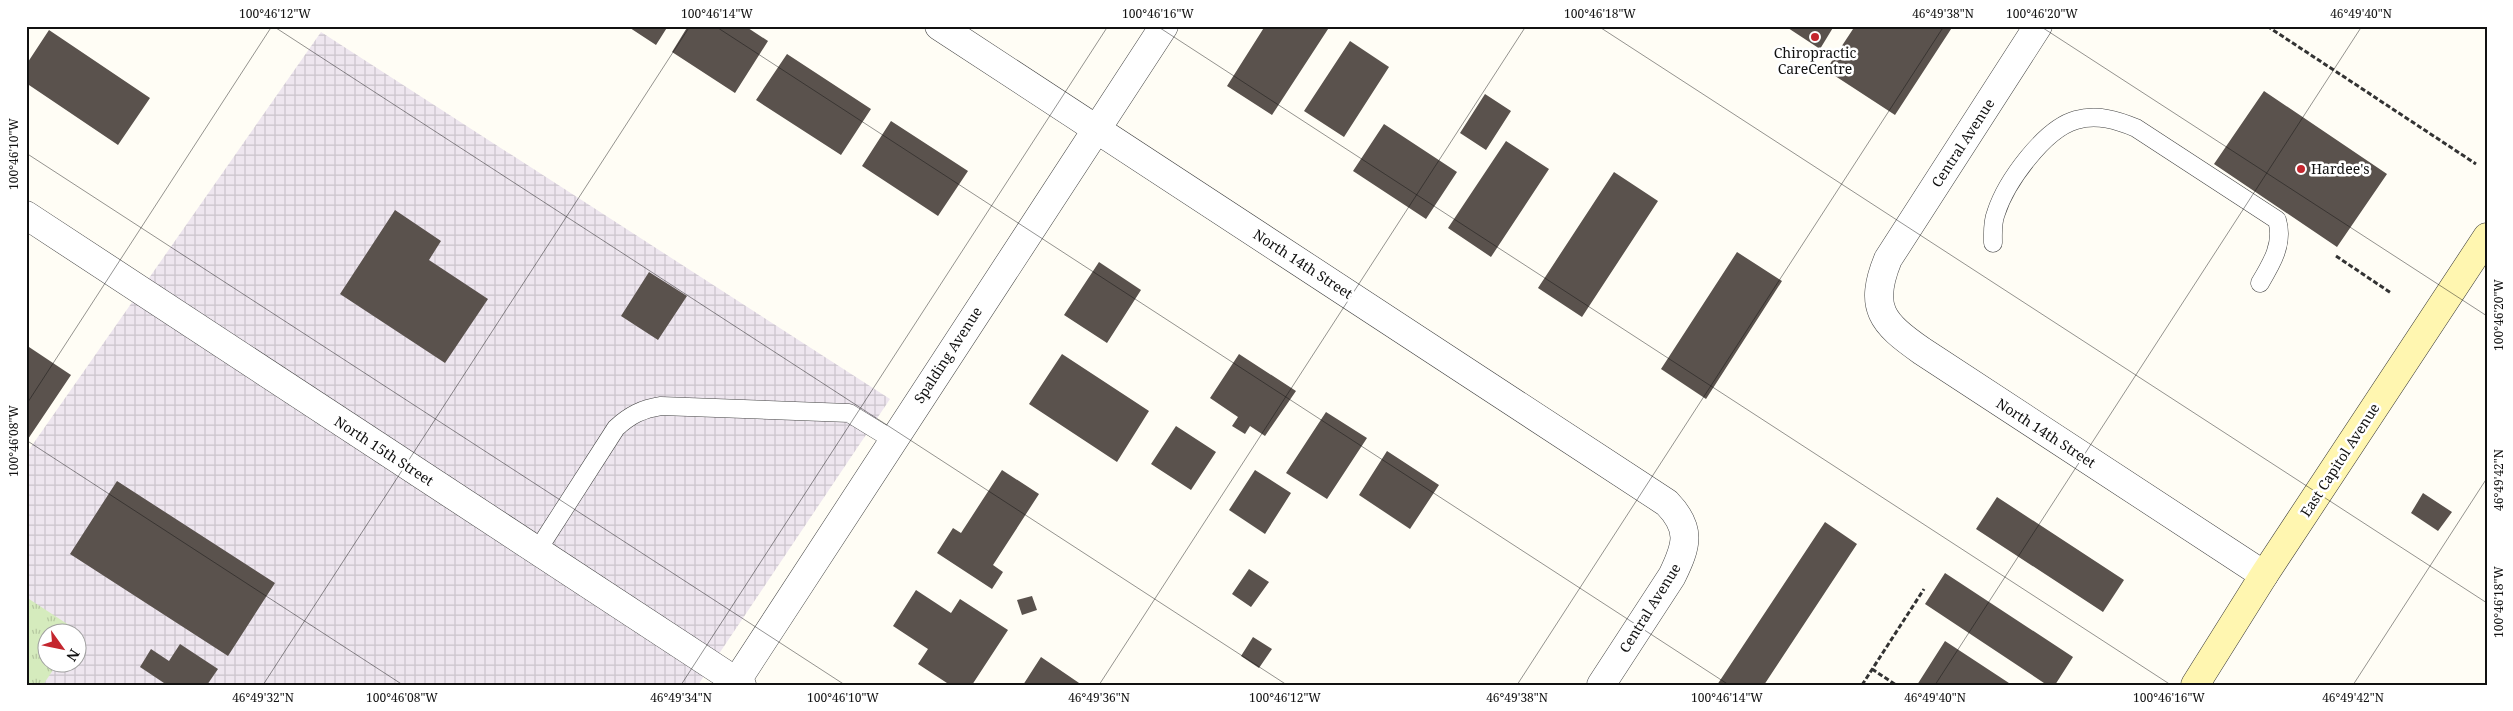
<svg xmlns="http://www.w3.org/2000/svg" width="2513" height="711" font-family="'Noto Serif',serif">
  <defs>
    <pattern id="industrial-grid" width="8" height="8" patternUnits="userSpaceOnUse" patternTransform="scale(1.25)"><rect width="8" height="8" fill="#eee6ef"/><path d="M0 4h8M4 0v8" fill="none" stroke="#cbc4cc"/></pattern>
    <pattern id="grass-tufts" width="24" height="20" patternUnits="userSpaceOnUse" patternTransform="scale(1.25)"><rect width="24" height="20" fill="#d5ebbd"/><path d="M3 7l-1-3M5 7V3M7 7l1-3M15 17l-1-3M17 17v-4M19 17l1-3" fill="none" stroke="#b6c8a1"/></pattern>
  </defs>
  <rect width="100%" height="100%" fill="#fffdf5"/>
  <path fill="url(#industrial-grid)" fill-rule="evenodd" d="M321 32 890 399 698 685H26V454ZM48 634H78V664H48Z"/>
  <path fill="url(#grass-tufts)" d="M26 597 78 631 77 633 48 634V664H57L43 685H26Z"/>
  <path fill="#5a524d" d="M627 26H668L656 45Z
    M688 26H745L768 41 735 93 672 52Z
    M1265 26H1330L1272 115 1227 86Z
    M1785 26H1834L1820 49Z
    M1855 26H1953L1895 115 1826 70Z
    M49 30 150 98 118 145 26 83V65Z
    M1350 41 1389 67 1344 137 1304 111Z
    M787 54 871 109 841 155 756 100Z
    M2264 91 2387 174 2337 247 2214 164Z
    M1485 94 1511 111 1486 150 1460 133Z
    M891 121 968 171 938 216 862 166Z
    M1384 124 1457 172 1426 219 1353 171Z
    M1506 141 1549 169 1491 257 1448 228Z
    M1614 172 1658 201 1582 317 1538 288Z
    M395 210 441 241 429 260 488 299 445 363 340 294Z
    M1737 252 1782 281 1706 399 1661 369Z
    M1099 262 1141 290 1107 343 1064 315Z
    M649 272 687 296 658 340 621 316Z
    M26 345 71 375 26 442Z
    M1062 354 1149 411 1117 462 1029 404Z
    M1239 354 1296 391 1265 436 1250 426 1245 434 1232 426 1238 417 1210 398Z
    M1326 412 1367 438 1327 499 1286 473Z
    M1176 426 1216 452 1191 490 1151 464Z
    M1387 451 1439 485 1410 529 1359 495Z
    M1002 470 1039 494 993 565 1003 572 992 589 937 553 953 528 961 533Z
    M1255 470 1291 493 1265 534 1229 510Z
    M117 481 275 583 228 656 70 554Z
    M2423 493 2452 512 2438 531 2411 513Z
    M1997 497 2124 580 2103 612 1976 529Z
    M1825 522 1857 544 1764 685H1717Z
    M1249 569 1269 582 1251 607 1232 594Z
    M1945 573 2073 657 2055 685H2047L1925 604Z
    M916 590 951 613 960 599 1008 630 972 685H950L918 664 928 649 893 626Z
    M1032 596 1037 610 1022 615 1017 600Z
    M1253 637 1272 649 1259 668 1241 656Z
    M1945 641 2012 685H1917Z
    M180 644 218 669 207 685H167L140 667 151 649 169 661Z
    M1041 657 1082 685H1023Z"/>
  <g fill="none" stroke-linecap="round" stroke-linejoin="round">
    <g stroke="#444" stroke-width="19">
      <path id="lane" d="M1993 243C1993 233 1992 223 1996 213 2006 182 2044 129 2076 120 2097 114 2117 120 2136 128L2277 220C2284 243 2272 263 2260 283
        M537 551 616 428C630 415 642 409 661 406L849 413 893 440"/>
    </g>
    <g stroke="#444" stroke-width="29">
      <path id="street" d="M939 26 1667 503C1692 529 1687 545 1672 576L1601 685
        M2038 26 1888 259C1868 308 1882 323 1922 351L2264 575
        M26 215 742 685
        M734 685 1164 26"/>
    </g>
    <g stroke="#333" stroke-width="29">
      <path id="secondary" d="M2195 685 2264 575 2487 237"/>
    </g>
    <path stroke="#333" stroke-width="3" stroke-dasharray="5 2.5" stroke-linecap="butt" d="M2267 26 2476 164
      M2336 256 2391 293
      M1872 669 1896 685
      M1862 685 1924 589"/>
    <use href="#lane" stroke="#fff" stroke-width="18"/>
    <use href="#street" stroke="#fff" stroke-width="28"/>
    <use href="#secondary" stroke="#fff6b0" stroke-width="28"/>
  </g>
  <path fill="none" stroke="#111" stroke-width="1" stroke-opacity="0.45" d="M273 26 1287 685M715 26 1729 685M1157 26 2171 685M1598 26 2487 603M2040 26 2487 316M2482 26 2487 29M26 153 845 685M26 405 272 26M26 440 403 685M263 685 690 26M681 685 1108 26M1099 685 1526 26M1517 685 1944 26M1935 685 2362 26M2353 685 2487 478"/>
  <g fill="#c4262e" stroke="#fff" stroke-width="2">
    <circle cx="1815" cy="37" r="5"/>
    <circle cx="2301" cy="169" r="5"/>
  </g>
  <g text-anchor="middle" stroke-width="5" stroke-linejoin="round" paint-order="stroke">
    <g font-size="14" fill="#111" stroke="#fff">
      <text x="1815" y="58">Chiropractic<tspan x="1815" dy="16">CareCentre</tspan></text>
      <text x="2311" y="174" text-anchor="start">Hardee's</text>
    </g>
    <g font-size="14" fill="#111" stroke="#fff">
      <text transform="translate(1963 143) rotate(-57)" y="5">Central Avenue</text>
      <text transform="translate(1303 264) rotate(33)" y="5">North 14th Street</text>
      <text transform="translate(948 355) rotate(-57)" y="5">Spalding Avenue</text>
      <text transform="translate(2046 433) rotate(33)" y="5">North 14th Street</text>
      <text transform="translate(384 451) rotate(33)" y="5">North 15th Street</text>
      <text transform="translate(2340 460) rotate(-57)" y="5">East Capitol Avenue</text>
      <text transform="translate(1650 608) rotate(-58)" y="5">Central Avenue</text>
    </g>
  </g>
  <rect width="2513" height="711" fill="none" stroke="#ffffff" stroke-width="55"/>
  <g transform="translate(62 648) rotate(123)"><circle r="24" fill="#ffffff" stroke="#a0a0a0"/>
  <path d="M0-4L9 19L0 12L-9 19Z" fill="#c4262e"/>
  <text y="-8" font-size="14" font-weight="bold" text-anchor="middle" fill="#111111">N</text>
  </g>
  <rect x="28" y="28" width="2458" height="656" fill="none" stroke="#111" stroke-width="2"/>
  <g font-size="12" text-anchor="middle" fill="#111">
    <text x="275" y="18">100°46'12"W</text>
    <text x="717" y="18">100°46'14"W</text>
    <text x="1158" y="18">100°46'16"W</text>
    <text x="1600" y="18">100°46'18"W</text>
    <text x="1943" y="18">46°49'38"N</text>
    <text x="2042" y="18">100°46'20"W</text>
    <text x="2361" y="18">46°49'40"N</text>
    <text transform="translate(14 154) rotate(-90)" y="4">100°46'10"W</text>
    <text transform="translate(2499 315) rotate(-90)" y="4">100°46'20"W</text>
    <text transform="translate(14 441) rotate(-90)" y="4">100°46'08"W</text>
    <text transform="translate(2499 480) rotate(-90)" y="4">46°49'42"N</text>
    <text transform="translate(2499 602) rotate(-90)" y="4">100°46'18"W</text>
    <text x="263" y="702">46°49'32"N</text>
    <text x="402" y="702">100°46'08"W</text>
    <text x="681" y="702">46°49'34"N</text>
    <text x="843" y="702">100°46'10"W</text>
    <text x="1099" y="702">46°49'36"N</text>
    <text x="1285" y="702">100°46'12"W</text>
    <text x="1517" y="702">46°49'38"N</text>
    <text x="1727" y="702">100°46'14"W</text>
    <text x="1935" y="702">46°49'40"N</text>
    <text x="2169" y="702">100°46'16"W</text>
    <text x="2353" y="702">46°49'42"N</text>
  </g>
</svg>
